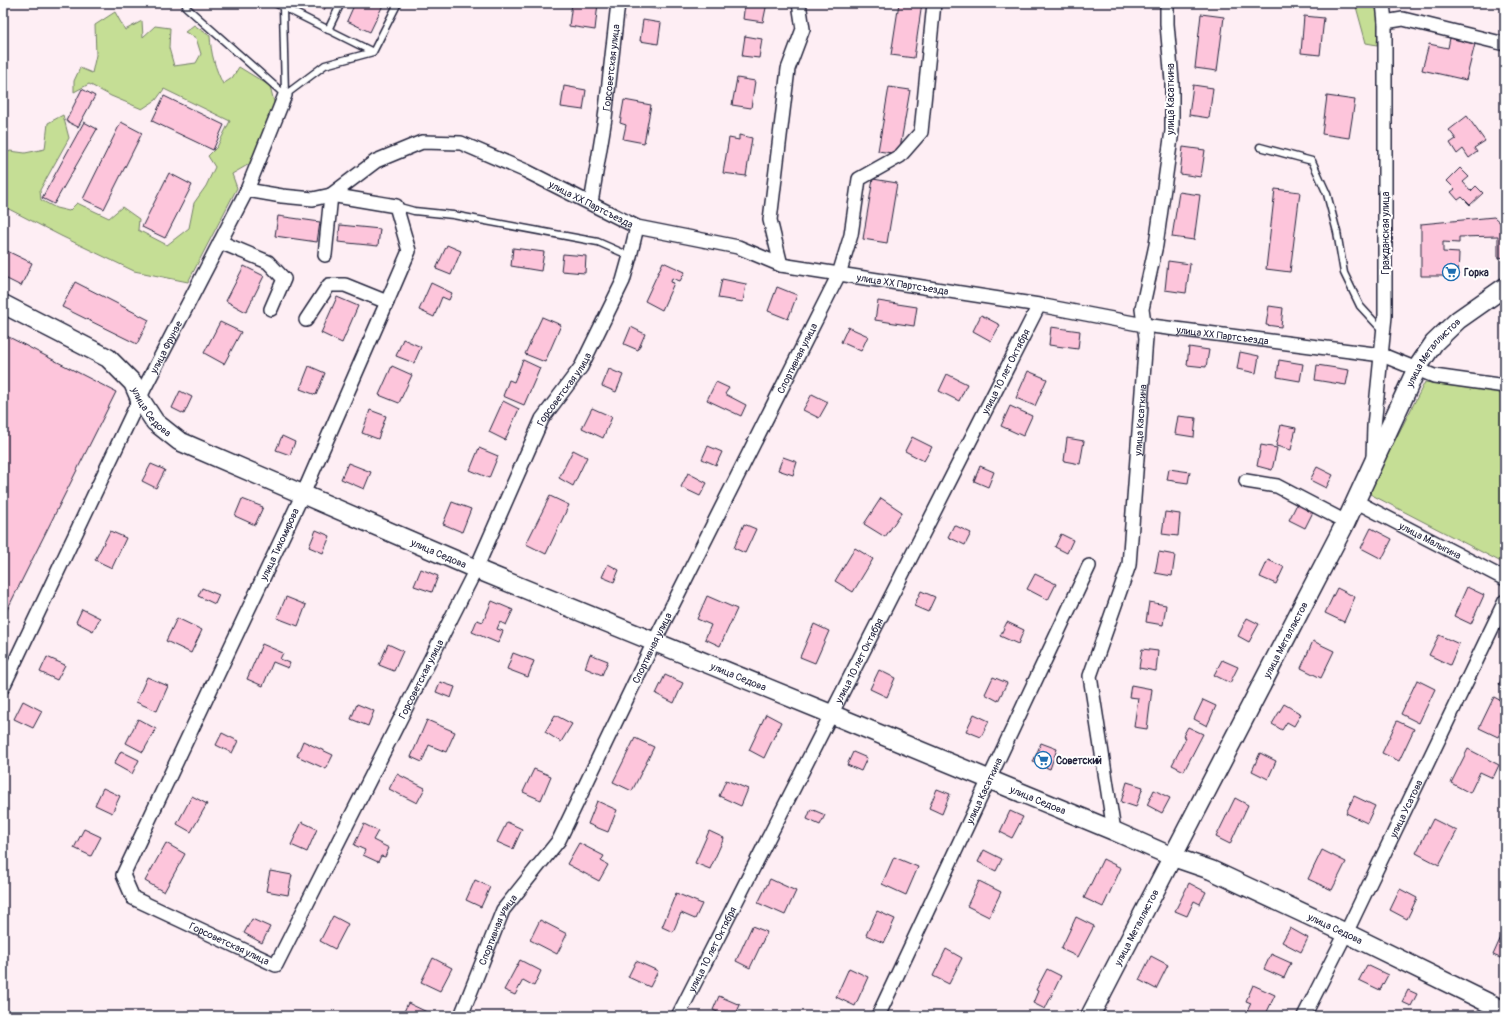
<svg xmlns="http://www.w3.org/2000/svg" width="1508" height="1019" font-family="Pangolin,sans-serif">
  <rect width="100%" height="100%" fill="#feeef4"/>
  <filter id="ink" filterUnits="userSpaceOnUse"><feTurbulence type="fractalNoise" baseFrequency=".025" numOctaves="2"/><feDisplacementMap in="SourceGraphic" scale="8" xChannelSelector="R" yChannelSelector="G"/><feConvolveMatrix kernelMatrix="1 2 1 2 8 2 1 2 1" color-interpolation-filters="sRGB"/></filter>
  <g filter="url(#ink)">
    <path fill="#c5de95" stroke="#748068" d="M1355 3H1380C1383 16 1377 32 1377 45L1366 43Z
      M115 12 125 30 142 21 143 37 155 26 170 28 169 48 174 66 196 63 201 54 196 38 185 32 194 25 210 36C211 54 215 68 223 84L232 78 239 67 270 86 275 106 251 163 232 174 237 188 188 282 134 271 61 236 3 206V156L10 151 25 153 45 149 48 123 63 115 69 138 40 190 41 200 56 208 69 211 77 203 109 218 122 207 139 219 138 230 167 245 189 228 194 203 206 186 215 167 208 156 217 147 230 121 164 89 156 100 142 109 111 96 89 84 74 92V81L80 68 92 73 96 55 95 25Z
      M1425 382 1505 393V564L1368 493Z"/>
    <path fill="#fdc5db" stroke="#22223b" d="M309 3H328L324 10Z
      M355 3H384L370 32 347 21Z
      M572 3H598L595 30 569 26Z
      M646 3H660L659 9 645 7Z
      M745 3H767L763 22 743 19Z
      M899 3H922L914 58 891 55Z
      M1201 14 1224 17 1217 71 1195 68Z
      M1304 16 1324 18 1320 55 1301 53Z
      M643 20 661 23 658 44 640 41Z
      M745 36 762 39 759 58 742 56Z
      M1450 38 1475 44 1466 80 1422 70 1429 44 1448 48Z
      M737 78 755 81 751 108 732 105Z
      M1193 85 1213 88 1209 118 1189 115Z
      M564 86 586 90 583 110 561 107Z
      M889 87 910 90 899 154 878 151Z
      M82 89 95 96 78 127 66 121Z
      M164 96 224 125 213 150 152 121Z
      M1327 96 1355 100 1349 138 1322 134Z
      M624 100 651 105 644 143 623 139 626 125 620 123Z
      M1467 116 1485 141 1474 148 1477 152 1469 158 1463 149 1457 154 1450 143 1456 139 1449 130Z
      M84 122 97 129 54 204 42 198Z
      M121 122 142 133 104 209 83 199Z
      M739 135 752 138 746 176 723 173 729 138 739 140Z
      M1183 147 1205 150 1201 177 1180 174Z
      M1460 168 1469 177 1463 182 1471 191 1476 186 1483 193 1470 205 1462 197 1458 200 1451 192 1455 189 1447 181Z
      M169 173 192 185 165 238 142 227Z
      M873 179 897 183 887 243 863 239Z
      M1275 189 1300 192 1290 272 1266 269Z
      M1505 189V208L1502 204 1501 197Z
      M1179 192 1200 195 1194 240 1172 237Z
      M278 216 320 222 317 242 275 236Z
      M1494 217 1505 227V258L1498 257V236L1459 237V243L1443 242V252L1459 253 1458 276H1421V224Z
      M340 225 380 229 378 246 338 242Z
      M447 245 461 251 451 275 436 269Z
      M513 248 544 252 541 271 511 266Z
      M3 249 32 263 21 286 3 277Z
      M563 254 586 256 585 273 561 271Z
      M1168 261 1190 264 1186 293 1165 290Z
      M663 262 685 272 680 281 672 278 671 282 674 283 662 310 645 301Z
      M244 266 264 276 246 312 226 301Z
      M722 279 746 284 743 302 718 298Z
      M75 282 149 320 137 344 62 307Z
      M431 283 452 293 449 300 442 297 434 317 419 310Z
      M777 287 797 295 788 319 768 311Z
      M337 297 358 306 342 343 321 333Z
      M878 301 917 307 914 326 875 320Z
      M1269 306 1283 308 1281 327 1266 325Z
      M981 315 1000 325 991 341 973 331Z
      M542 317 561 325 545 362 525 354Z
      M220 322 241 332 224 364 204 353Z
      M631 327 645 334 638 350 624 344Z
      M848 327 868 336 861 351 841 342Z
      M1051 327 1080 331 1078 349 1049 345Z
      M3 334 116 392 3 618Z
      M403 339 421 347 414 363 396 356Z
      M1189 347 1209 350 1206 367 1187 365Z
      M1240 352 1259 356 1256 373 1237 369Z
      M523 360 540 368 524 405 503 396 509 380 514 382Z
      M1279 360 1303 364 1300 381 1277 377Z
      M1317 365 1349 370 1346 385 1315 380Z
      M309 366 325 373 316 395 300 389Z
      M392 366 412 375 399 403 379 395Z
      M609 369 623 375 616 392 602 386Z
      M1028 371 1047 379 1035 406 1016 398Z
      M947 374 967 384 959 401 939 391Z
      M716 382 729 388 725 394 746 405 741 416 707 400Z
      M180 391 192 397 184 414 172 408Z
      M812 394 828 402 819 418 803 410Z
      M503 401 519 409 505 440 489 432Z
      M1010 406 1032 416 1023 436 1001 426Z
      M592 408 612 417 603 438 582 428Z
      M370 410 386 416 378 439 362 433Z
      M1178 416 1196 418 1194 437 1175 434Z
      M1281 425 1296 428 1291 450 1276 446Z
      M282 436 295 442 290 455 276 450Z
      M912 437 932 447 924 461 905 451Z
      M1067 438 1084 441 1080 464 1064 461Z
      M1261 445 1277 448 1272 470 1257 466Z
      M708 446 722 452 716 465 702 459Z
      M479 448 498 456 489 478 470 470Z
      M573 450 587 457 573 486 559 478Z
      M783 457 797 462 793 475 778 470Z
      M348 463 371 472 364 489 341 479Z
      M151 464 165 470 156 488 142 481Z
      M980 466 994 472 988 487 974 481Z
      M1317 467 1333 475 1326 488 1310 480Z
      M1169 469 1190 472 1188 483 1167 480Z
      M688 473 707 483 700 496 681 487Z
      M550 496 569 505 546 554 526 544Z
      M881 498 902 512 885 537 864 524Z
      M242 499 263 507 255 525 235 516Z
      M452 502 471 509 462 532 443 524Z
      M1297 504 1313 512 1305 528 1289 520Z
      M1165 512 1180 514 1178 536 1162 534Z
      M744 524 756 529 745 553 734 548Z
      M954 525 971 533 965 545 948 537Z
      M1371 528 1392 539 1382 559 1361 548Z
      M316 530 330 536 323 553 309 547Z
      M110 531 126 538 112 568 95 560Z
      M1061 534 1073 540 1067 553 1055 547Z
      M855 548 873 559 853 592 835 581Z
      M1159 552 1175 555 1172 576 1155 573Z
      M1268 560 1284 567 1276 584 1260 577Z
      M608 564 619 570 614 582 602 577Z
      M421 569 438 576 432 592 414 586Z
      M1035 574 1056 584 1048 600 1027 589Z
      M1467 587 1484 595 1471 624 1454 616Z
      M202 588 219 595 215 604 198 596Z
      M1337 588 1355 597 1344 622 1325 613Z
      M921 591 935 597 928 612 914 606Z
      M707 596 737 609 720 646 705 639 711 625 697 619Z
      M286 597 306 605 298 626 277 618Z
      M492 601 513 610 506 625 500 622 497 629 503 631 498 643 472 632 477 620 483 622Z
      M1149 602 1166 605 1163 625 1146 622Z
      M82 609 100 618 93 631 76 622Z
      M177 618 202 630 191 653 166 641Z
      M1247 618 1259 624 1249 642 1238 636Z
      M1007 622 1024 630 1018 644 1000 636Z
      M814 624 829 631 815 663 800 657Z
      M1439 635 1459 644 1450 665 1429 655Z
      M1313 641 1334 651 1321 678 1301 668Z
      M262 644 283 653 280 659 290 663 288 668 273 662 263 686 247 679Z
      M388 644 403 651 394 671 379 665Z
      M1142 649 1158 651 1156 671 1139 668Z
      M513 653 534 661 528 677 507 669Z
      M590 654 608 661 602 675 585 668Z
      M47 657 65 665 57 680 40 672Z
      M1222 660 1238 667 1230 683 1214 675Z
      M879 670 895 678 887 697 870 689Z
      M1505 672V687L1499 684Z
      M665 675 683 683 674 703 656 694Z
      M147 677 168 686 157 711 136 702Z
      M993 677 1007 683 998 701 985 694Z
      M1417 680 1435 689 1419 723 1401 714Z
      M440 682 455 687 451 698 436 692Z
      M1131 685 1152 689 1147 729 1134 727 1138 698 1129 697Z
      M1494 697 1505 703V722L1498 737 1479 728Z
      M1203 700 1216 706 1207 726 1194 719Z
      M23 701 42 711 33 728 14 719Z
      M357 704 374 711 368 726 351 719Z
      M1284 704 1301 714 1294 726 1287 722 1282 730 1272 724Z
      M766 714 781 722 764 758 749 750Z
      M974 714 989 721 981 737 966 731Z
      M555 715 572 724 561 742 545 732Z
      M138 719 156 729 143 752 126 743Z
      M427 720 455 732 446 752 429 745 422 762 411 757Z
      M1397 721 1414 729 1399 761 1382 753Z
      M1188 727 1203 734 1184 771 1172 765 1186 738 1183 736Z
      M222 733 238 741 232 753 216 745Z
      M635 738 654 747 632 791 613 782Z
      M303 741 333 755 326 769 297 756Z
      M1041 743 1057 749 1050 769 1033 762Z
      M1468 749 1499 765 1493 778 1480 772 1470 793 1451 783Z
      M121 751 139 760 132 774 114 764Z
      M853 752 867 758 861 771 847 765Z
      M1260 753 1276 761 1268 779 1252 771Z
      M534 769 551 776 541 800 523 792Z
      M397 774 425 788 417 803 389 789Z
      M726 780 748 789 741 806 719 796Z
      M1127 782 1143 787 1136 807 1121 802Z
      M103 788 120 796 112 813 95 805Z
      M937 789 950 794 942 814 929 808Z
      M1154 790 1170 798 1162 813 1147 805Z
      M192 796 207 804 191 832 177 824Z
      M1354 796 1375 806 1367 823 1346 813Z
      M1235 798 1248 805 1230 844 1216 837Z
      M597 801 617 810 608 832 588 824Z
      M811 809 825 815 820 825 807 819Z
      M1010 811 1023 817 1012 838 1000 832Z
      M1433 819 1457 831 1439 865 1416 853Z
      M302 822 317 829 307 852 291 845Z
      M507 822 522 829 513 849 497 842Z
      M364 824 378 831 373 840 389 848 385 857 381 856 378 862 363 855 365 850 354 845Z
      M84 829 101 837 91 856 74 848Z
      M709 831 724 838 710 869 695 863Z
      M166 843 185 854 164 892 145 881Z
      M579 843 604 856 601 861 608 865 599 881 567 864Z
      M984 850 1002 859 996 871 978 862Z
      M1322 850 1346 862 1332 890 1308 879Z
      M894 857 918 867 906 895 882 884Z
      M1103 859 1121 868 1103 907 1084 898Z
      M270 871 292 875 288 895 266 891Z
      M770 879 796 891 785 915 758 903Z
      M475 880 490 887 481 907 466 900Z
      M979 881 1001 892 989 917 967 906Z
      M1189 883 1206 892 1200 904 1194 901 1187 916 1175 911Z
      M1400 889 1417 898 1407 919 1390 910Z
      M676 893 702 904 695 919 681 913 673 932 662 927Z
      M877 911 895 919 884 943 866 935Z
      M333 916 348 924 335 949 320 941Z
      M1076 917 1094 926 1078 957 1061 949Z
      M252 919 270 927 262 943 244 933Z
      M540 920 567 934 557 954 530 940Z
      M752 926 767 932 750 968 736 961Z
      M1290 928 1308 938 1301 952 1282 942Z
      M1505 928V960L1493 955Z
      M946 949 962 958 949 984 933 976Z
      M1271 954 1291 963 1284 978 1264 969Z
      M1151 956 1168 965 1156 989 1139 980Z
      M433 958 452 968 440 991 421 982Z
      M520 960 541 971 534 986 523 980 515 995 504 990Z
      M636 961 658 971 650 987 628 977Z
      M1367 965 1388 975 1380 990 1359 980Z
      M849 968 868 977 855 1006 836 997Z
      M1047 969 1061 976 1045 1009 1033 1003 1038 991 1036 990Z
      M1253 985 1275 995 1265 1016H1245L1251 1003 1246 1001Z
      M1408 990 1417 994 1411 1006 1402 1002Z
      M719 996 740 1005 735 1016H726L713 1010Z
      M408 1003 429 1013 428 1016H402Z"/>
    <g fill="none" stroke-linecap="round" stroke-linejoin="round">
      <g stroke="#22223b" stroke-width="9">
        <path id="lane" d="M187 3 186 7 285 95
          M275 3 373 52
          M328 30 341 3
          M285 95 325 65 373 52 398 3
          M285 95 283 7 285 3
          M1260 147 1312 161 1327 194 1337 232 1344 273 1360 306 1383 331
          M396 206 414 211 453 215 598 242 630 256"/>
      </g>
      <g stroke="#22223b" stroke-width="16">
        <g id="street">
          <path d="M1385 22 1403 19 1505 44"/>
          <path id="s1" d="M247 190 282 196 313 199 331 195 396 206 409 251 387 302 307 485 123 875 133 898 276 965 476 569 542 419 581 367 623 281 630 256 637 227"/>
          <path id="s2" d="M331 195 376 161 422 142 461 143 526 171 637 227 738 247 781 265 1039 305 1144 325 1382 355 1434 376 1505 386"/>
          <path id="s3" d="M591 203 605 118 618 3"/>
          <path d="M220 242 268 262 284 279 271 309"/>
          <path d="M325 255 331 195"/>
          <path d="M781 265 770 220 788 69 803 29 799 3"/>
          <path d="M306 320 329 285H345L387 302"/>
          <path d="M1373 458 1374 426 1385 316V22L1383 3"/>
          <path d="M1246 481 1277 486 1346 522"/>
          <path id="s4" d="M1355 501 1505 579"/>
          <path id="s5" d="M3 687 145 387 247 190 285 95"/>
          <path id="s6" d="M1114 831 1090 676 1129 565 1146 338 1142 309 1156 245 1172 131V81L1167 24V3"/>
          <path id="s7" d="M461 1016 503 910 559 840 654 642 839 274 851 235 859 179 900 156 921 132 934 3"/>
          <path id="s8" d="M678 1016 1039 305"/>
          <path id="s9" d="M878 1016 1089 566"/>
          <path id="s10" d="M1304 1016 1346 933 1505 601"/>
        </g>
      </g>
      <g stroke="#22223b" stroke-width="21">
        <g id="secondary">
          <path id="s11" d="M3 304 108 358 133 383 140 399 155 422 179 441 476 569 831 714 1114 831 1173 857 1211 870 1346 933 1505 1011"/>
          <path id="s12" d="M1090 1016 1346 522 1417 368 1434 343 1458 320 1505 287"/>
        </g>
      </g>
      <use href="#lane" stroke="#fff" stroke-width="6"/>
      <use href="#street" stroke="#fff" stroke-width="13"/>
      <use href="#secondary" stroke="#fff" stroke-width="18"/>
    </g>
  </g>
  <defs>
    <g id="supermarket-ring" transform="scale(0.9)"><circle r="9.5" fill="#fff" stroke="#1f6fb2" stroke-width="1.5"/><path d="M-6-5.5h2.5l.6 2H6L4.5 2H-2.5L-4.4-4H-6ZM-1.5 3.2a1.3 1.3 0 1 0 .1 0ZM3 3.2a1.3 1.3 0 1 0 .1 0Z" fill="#1f6fb2"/></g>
  </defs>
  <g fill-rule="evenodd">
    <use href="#supermarket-ring" x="1451" y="272"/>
    <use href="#supermarket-ring" x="1043" y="760"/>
  </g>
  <g text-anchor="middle" stroke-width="4" stroke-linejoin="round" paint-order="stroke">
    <g font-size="10" fill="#22223b" stroke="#fff">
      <text dy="4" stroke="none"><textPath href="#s3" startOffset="137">Горсоветская улица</textPath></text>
      <text transform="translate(1170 99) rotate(-90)" y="4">улица Касаткина</text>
      <text dy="4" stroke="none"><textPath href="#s2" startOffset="289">улица XX Партсъезда</textPath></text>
      <text transform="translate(1385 233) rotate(-90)" y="4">Гражданская улица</text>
      <text dy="4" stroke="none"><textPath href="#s2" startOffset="613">улица XX Партсъезда</textPath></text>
      <text dy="4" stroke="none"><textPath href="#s2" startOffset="937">улица XX Партсъезда</textPath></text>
      <text dy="4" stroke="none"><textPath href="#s5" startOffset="377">улица Фрунзе</textPath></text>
      <text dy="4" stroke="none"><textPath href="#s12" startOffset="748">улица Металлистов</textPath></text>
      <text dy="4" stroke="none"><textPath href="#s7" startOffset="741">Спортивная улица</textPath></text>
      <text dy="4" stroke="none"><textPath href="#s8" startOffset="723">улица 10 лет Октября</textPath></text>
      <text dy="4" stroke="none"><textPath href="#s1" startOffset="1712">Горсоветская улица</textPath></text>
      <text dy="4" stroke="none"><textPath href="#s11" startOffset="188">улица Седова</textPath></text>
      <text dy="4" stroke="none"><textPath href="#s6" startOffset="420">улица Касаткина</textPath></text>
      <text dy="4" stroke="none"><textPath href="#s4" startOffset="85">улица Малыгина</textPath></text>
      <text transform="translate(279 544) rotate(-65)" y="4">улица Тихомирова</text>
      <text dy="4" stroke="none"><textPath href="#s11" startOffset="512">улица Седова</textPath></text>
      <text dy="4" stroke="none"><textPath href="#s12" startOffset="424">улица Металлистов</textPath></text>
      <text dy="4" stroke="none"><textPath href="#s7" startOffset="417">Спортивная улица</textPath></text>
      <text dy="4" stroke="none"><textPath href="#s8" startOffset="399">улица 10 лет Октября</textPath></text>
      <text dy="4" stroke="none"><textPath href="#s11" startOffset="836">улица Седова</textPath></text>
      <text dy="4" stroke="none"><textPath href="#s1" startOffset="1388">Горсоветская улица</textPath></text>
      <text dy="4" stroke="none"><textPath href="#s9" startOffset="249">улица Касаткина</textPath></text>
      <text dy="4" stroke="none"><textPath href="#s11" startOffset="1160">улица Седова</textPath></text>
      <text dy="4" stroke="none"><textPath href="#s10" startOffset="231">улица Усатова</textPath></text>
      <text dy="4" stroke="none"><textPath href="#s12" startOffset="100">улица Металлистов</textPath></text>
      <text dy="4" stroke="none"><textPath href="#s11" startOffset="1484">улица Седова</textPath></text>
      <text dy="4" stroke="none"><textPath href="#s7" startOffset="94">Спортивная улица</textPath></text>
      <text dy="4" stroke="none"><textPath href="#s1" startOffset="1016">Горсоветская улица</textPath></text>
      <text dy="4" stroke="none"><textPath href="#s8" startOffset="75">улица 10 лет Октября</textPath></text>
    </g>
    <g font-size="10" font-weight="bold" fill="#22223b" stroke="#fff" text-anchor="start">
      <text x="1464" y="276">Горка</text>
      <text x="1056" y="764">Советский</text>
    </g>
  </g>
  <rect width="1508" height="1019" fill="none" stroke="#fff" stroke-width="16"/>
  <rect x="8" y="8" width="1492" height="1003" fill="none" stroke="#22223b" stroke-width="1.5" filter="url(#ink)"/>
</svg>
